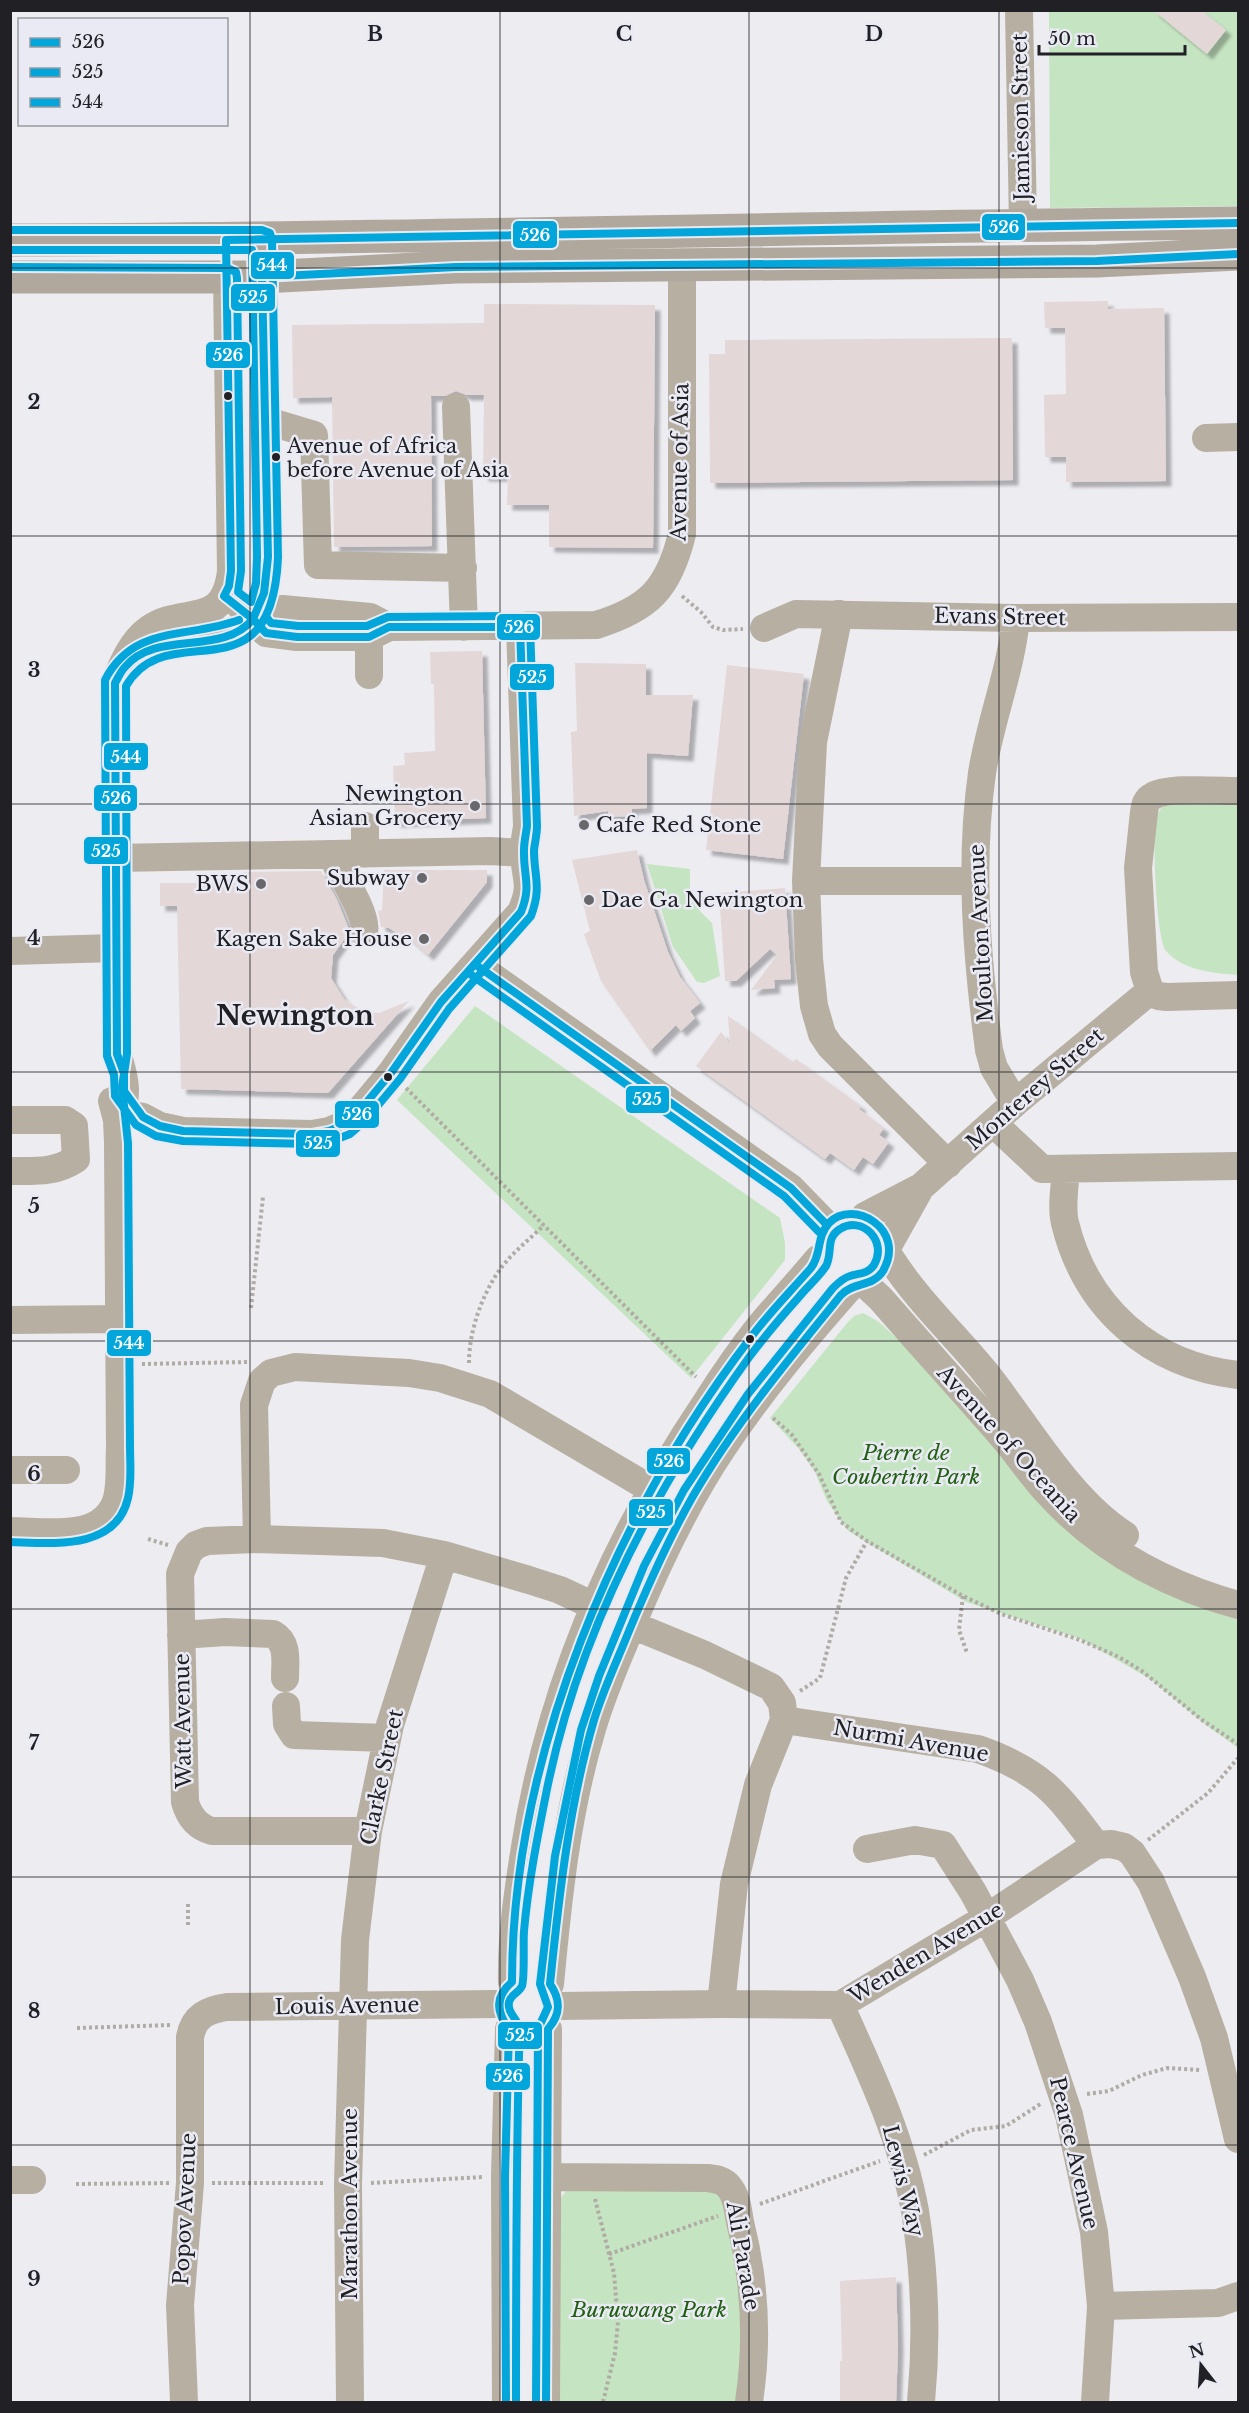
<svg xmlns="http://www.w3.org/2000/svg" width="1249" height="2413" font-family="'Libre Baskerville',serif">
  <defs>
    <filter id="shadow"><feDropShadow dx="5.5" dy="5.5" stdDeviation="1.5" flood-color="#0004"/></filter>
  </defs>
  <rect width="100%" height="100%" fill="#ececf1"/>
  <path fill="#c5e4c1" d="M1049 11H1238V206L1050 208Z
    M1238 799V975C1213 973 1184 971 1166 951 1156 940 1152 835 1156 819 1157 814 1160 810 1162 806Z
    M647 864 690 869V895L700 911 712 923 720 976 704 983 697 982 673 947Z
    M475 1006 780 1218 785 1243V1260L691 1378 397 1100Z
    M863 1313 879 1322 959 1395 1206 1609 1238 1620V1748L1206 1725 1150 1679 1079 1638 966 1602 848 1531 827 1501 815 1472 799 1449 770 1418 848 1322 854 1316Z
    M567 2190H721L737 2244 746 2376 741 2402H559L556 2204Z"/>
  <path fill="#e3d7d7" filter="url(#shadow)" d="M1153 10H1201L1226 30 1207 54Z
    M1108 301V309L1164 308 1166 481 1066 482V457H1045L1044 395 1066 394 1065 328H1045L1044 302Z
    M484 304 655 305 653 548 549 547V505H507L508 476H483L484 395H467L456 391 445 396H431L432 546 334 547 332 397 293 398 292 325 484 323Z
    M1012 338 1013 480 710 483 709 354H725V340Z
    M482 651 486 818 395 822 393 766 405 765 404 753 435 751 434 684H431L430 652Z
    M575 663 646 664V695H693L688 756 647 753V808L632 809 631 816 608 817V811L574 816 571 732 577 731Z
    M727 665 804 674 783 859 706 850Z
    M637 850 644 880 668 952 680 977 700 1003 690 1011 695 1018 681 1031 676 1025 650 1051 601 981 584 934 590 931 572 860Z
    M384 870H487V882L428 955 404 933 400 935 389 928 381 927 378 911 382 910Z
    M321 871 337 900 348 927V934L333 955 331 978 344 999 361 1011 379 1013 409 1001 328 1093 181 1089 177 906H160V883H244V872Z
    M785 888 791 979 774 980 775 988 751 990 777 955 770 949 736 981H725L719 893Z
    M728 1016 793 1062 796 1059 861 1106 859 1109 884 1128 879 1135 889 1142 873 1164 863 1157 854 1170 830 1153 825 1159 696 1066 721 1032 730 1044Z
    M896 2277 898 2347 896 2403H840V2361H842L840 2281Z"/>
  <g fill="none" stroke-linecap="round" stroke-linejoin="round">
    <path stroke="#b0aba4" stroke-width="4" stroke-dasharray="3 3" stroke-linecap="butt" d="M682 596 701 612 713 627 723 630 743 629
      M406 1088 696 1377
      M251 1308 263 1197
      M469 1363C469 1331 482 1294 501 1268 513 1252 530 1239 544 1225
      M142 1364 248 1362
      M773 1418 792 1435 819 1474 841 1522 867 1541 963 1596 1001 1614 1080 1640 1119 1657 1142 1671 1202 1720 1238 1744
      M148 1539 168 1545
      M963 1596 959 1630 967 1653
      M800 1691 820 1678 846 1578 867 1541
      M1148 1840 1208 1793 1238 1758
      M188 1925V1902
      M77 2028 171 2025
      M1087 2094 1109 2091 1142 2075 1167 2068 1200 2070
      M924 2155 971 2130 1006 2126 1042 2103
      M212 2183H325
      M371 2183 484 2177
      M76 2184 169 2183
      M595 2199 614 2273 618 2322 615 2353 603 2402
      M760 2204 880 2161
      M609 2254 718 2216"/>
    <path stroke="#b6afa2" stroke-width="28" d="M1019 10 1023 225
      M456 407 464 627
      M264 420 314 435 318 565 463 568
      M1206 438 1238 437
      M241 607 266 633 297 637H369L389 627
      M839 614 813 742 806 881 809 959 814 1006 822 1034 830 1046 948 1164
      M253 617 282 609 370 617 389 627 596 625C649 609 669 588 682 534V266
      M764 628 796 614 1016 618 1238 617
      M369 637V675
      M125 664C135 658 146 651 158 647 176 642 195 643 213 640 261 630 266 600 268 557L262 277
      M1238 791C1221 791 1166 787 1153 796 1146 799 1145 805 1144 812L1138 868 1144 972 1150 991 1158 996 1167 997 1238 995
      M365 826V854
      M115 858 491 851 524 853
      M336 864C344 879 368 916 364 932
      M806 881H974
      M10 951 116 948
      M476 965 791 1188 827 1225
      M1015 1103 994 1068 989 1050C977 959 969 865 982 773 990 721 1011 671 1016 618
      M10 1120H65L74 1126 76 1159C55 1173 35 1171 10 1171
      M117 1120C130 1100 125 1076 117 1054L115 683C122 664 132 641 149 629 182 605 224 631 231 571L227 278
      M117 1120 132 1115 143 1117 160 1126 183 1131 312 1134 329 1131 346 1124 356 1115 391 1073 441 1002 521 912C533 884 526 883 524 855 523 846 526 835 527 826L520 627
      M993 1123 1042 1169 1238 1166
      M1066 1169C1065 1185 1061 1207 1065 1223 1086 1309 1151 1365 1238 1375
      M865 1216 921 1187 1015 1103 1150 991
      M889 1244 921 1187
      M889 1256C916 1299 953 1333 985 1372 1027 1424 1069 1500 1125 1535
      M865 1284 881 1299C921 1345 962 1390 1002 1436 1018 1454 1031 1475 1048 1493 1099 1549 1166 1585 1238 1605
      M10 1320 119 1319
      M10 1470H66
      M10 1531C46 1531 105 1543 117 1498 121 1483 119 1463 120 1447L118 1143 117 1120 112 1101
      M257 1539 254 1405 262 1381 271 1373 295 1367 409 1373 440 1378 490 1394 651 1489
      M632 1625 705 1655 771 1687 782 1703 784 1720 978 1749C1041 1771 1057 1793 1096 1845L1111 1844 1124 1847 1132 1853 1151 1882 1192 1977 1214 2038 1238 2139
      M181 1635 225 1632 273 1634C289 1643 285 1662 285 1678
      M286 1706 287 1724 294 1735 387 1738
      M368 1831H212C197 1827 189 1816 185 1802L180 1574 189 1552 196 1545 207 1541 257 1539 383 1543 444 1555 529 1580 560 1590 594 1606
      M867 1849 915 1840 943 1845 973 1892 1020 1980 1038 2022 1069 2115 1094 2232 1101 2306 1095 2402
      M512 1982C511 1937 518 1891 525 1847 550 1686 616 1536 707 1401 723 1376 740 1351 759 1327 778 1304 799 1282 818 1259
      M550 1984C558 1898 567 1811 592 1729 602 1694 617 1660 631 1627 657 1564 686 1502 724 1446 762 1389 806 1337 851 1286
      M721 2004 734 1884 758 1785 784 1720
      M840 2005C870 2071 902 2139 915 2211 925 2274 927 2339 921 2402
      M559 2006 721 2004 840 2005 986 1918 1096 1845
      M546 2177 708 2178C716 2179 724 2180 729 2187 737 2196 738 2211 740 2222 755 2281 758 2342 749 2402
      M10 2180H32
      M1101 2306 1218 2303 1238 2296
      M184 2402 180 2305 190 2183V2037C194 2016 207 2010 227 2007L497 2004
      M350 2402 348 2184 355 1940 368 1831 390 1725 444 1555
      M506 2402 505 2176 509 2029
      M546 2402 548 2029"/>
    <path stroke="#b0a89d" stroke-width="33" d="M10 240C420 239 829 226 1238 223
      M10 277H262L456 267 1097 261 1238 254"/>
    <g stroke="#e9eaf4" stroke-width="12">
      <path id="bus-1" d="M253 619 266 633 297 637H369L389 627H520L527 826C526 834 524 842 524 850 523 876 532 885 521 912L441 1002 391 1073 356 1115 346 1124 329 1131 312 1134 183 1131 160 1126 143 1117 124 1091V1073L117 1054 115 683C118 678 121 671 125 667 156 629 222 657 253 619Z
        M253 619 224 596 229 586 231 571 226 240 1238 223
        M253 619 264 593 268 557 262 277 456 267 1097 261 1238 254
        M476 965 791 1188 827 1225
        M506 2402 505 2176 509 2029C496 2012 495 1996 512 1982 512 1756 616 1513 752 1336 770 1312 791 1291 811 1268 822 1254 816 1237 829 1223 853 1198 907 1229 883 1271 873 1287 853 1282 841 1295 788 1360 735 1424 693 1496 668 1540 648 1585 629 1631 617 1661 603 1690 594 1720 569 1805 559 1896 550 1984 561 2000 561 2014 548 2029L546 2402"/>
    </g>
    <g stroke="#e9eaf4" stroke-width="12">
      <path id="bus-2" d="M10 250H252L257 557 256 583 251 602 238 592 241 571 237 278 236 272 227 268 10 267
        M239 620C188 639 134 624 105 680L107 1056 114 1075 115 1096 136 1125 156 1136 183 1141 313 1144 332 1141 350 1134 364 1122 400 1079 449 1009 531 916C542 887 534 877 534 850 535 842 537 834 537 826L530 626 527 619 520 616 388 617 367 626H298L271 623 267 618
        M470 974 784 1196 819 1232
        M516 2402C516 2286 516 2171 519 2055 519 2047 521 2035 519 2027 517 2018 507 2013 509 2002 511 1994 519 1993 522 1986 525 1978 523 1942 524 1931 528 1885 537 1839 546 1794 577 1636 656 1486 750 1356 765 1336 782 1316 799 1297 807 1287 819 1277 826 1266 833 1253 825 1238 840 1229 862 1215 888 1241 874 1265 868 1274 859 1273 850 1276 843 1278 838 1283 833 1288L748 1394 684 1490 644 1566 599 1676 581 1730 555 1856 540 1984 548 2007 538 2029 536 2402"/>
    </g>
    <g stroke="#e9eaf4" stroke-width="12">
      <path id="bus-3" d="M10 230H262L270 233 272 240 278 557C272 704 168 613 126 686L127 1054 122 1087 128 1143 130 1447C130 1464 132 1481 128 1498 116 1551 52 1543 10 1542"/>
    </g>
    <use href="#bus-1" stroke="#03a6db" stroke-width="8"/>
    <use href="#bus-2" stroke="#03a6db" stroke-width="8"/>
    <use href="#bus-3" stroke="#03a6db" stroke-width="8"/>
  </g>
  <path fill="none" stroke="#212125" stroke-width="1.5" stroke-opacity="0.55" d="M250 10V2402M500 10V2402M749 10V2402M999 10V2402M10 268H1238M10 536H1238M10 804H1238M10 1072H1238M10 1341H1238M10 1609H1238M10 1877H1238M10 2145H1238"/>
  <g fill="#212125" stroke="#e9eaf4" stroke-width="2">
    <circle cx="228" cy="396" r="5"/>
    <circle cx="276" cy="457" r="5"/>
    <circle cx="388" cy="1077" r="5"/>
    <circle cx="750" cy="1339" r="5"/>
  </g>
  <g fill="#68686c" stroke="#e9eaf4" stroke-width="2">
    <circle cx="475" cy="806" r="6"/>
    <circle cx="584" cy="825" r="6"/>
    <circle cx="422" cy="878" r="6"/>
    <circle cx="261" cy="884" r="6"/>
    <circle cx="589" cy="900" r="6"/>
    <circle cx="424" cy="939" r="6"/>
  </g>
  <g text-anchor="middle" stroke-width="5" stroke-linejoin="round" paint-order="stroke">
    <g font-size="20" fill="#212125" stroke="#e9eaf4" text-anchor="start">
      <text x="287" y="453">Avenue of Africa<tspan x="287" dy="24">before Avenue of Asia</tspan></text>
    </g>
    <g font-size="21" fill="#212125" stroke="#e9eaf4">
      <text transform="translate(1021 117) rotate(-91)" y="7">Jamieson Street</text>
      <text transform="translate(680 462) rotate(-89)" y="7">Avenue of Asia</text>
      <text transform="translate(1000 617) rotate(1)" y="7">Evans Street</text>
      <text transform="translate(981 933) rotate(-93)" y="7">Moulton Avenue</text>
      <text transform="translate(1035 1089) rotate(-41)" y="7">Monterey Street</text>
      <text transform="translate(1009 1444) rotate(48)" y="7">Avenue of Oceania</text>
      <text transform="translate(183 1721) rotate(-91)" y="7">Watt Avenue</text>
      <text transform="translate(911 1741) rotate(10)" y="7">Nurmi Avenue</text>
      <text transform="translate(382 1777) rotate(-78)" y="7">Clarke Street</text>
      <text transform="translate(926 1953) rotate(-31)" y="7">Wenden Avenue</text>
      <text transform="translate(347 2006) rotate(-1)" y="7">Louis Avenue</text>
      <text transform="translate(1074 2153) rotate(77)" y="7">Pearce Avenue</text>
      <text transform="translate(903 2181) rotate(76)" y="7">Lewis Way</text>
      <text transform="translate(350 2204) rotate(-90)" y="7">Marathon Avenue</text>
      <text transform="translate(185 2209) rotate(-87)" y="7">Popov Avenue</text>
      <text transform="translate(743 2256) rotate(80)" y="7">Ali Parade</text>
    </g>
    <g font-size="21" fill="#212125" stroke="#e9eaf4" text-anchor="end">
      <text x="463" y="801">Newington<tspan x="463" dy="24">Asian Grocery</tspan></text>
      <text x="596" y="832" text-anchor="start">Cafe Red Stone</text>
      <text x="410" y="885">Subway</text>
      <text x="249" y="891">BWS</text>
      <text x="601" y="907" text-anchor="start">Dae Ga Newington</text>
      <text x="412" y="946">Kagen Sake House</text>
    </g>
    <g font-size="21" font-style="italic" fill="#215f11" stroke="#e9eaf4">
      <text x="906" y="1460">Pierre de<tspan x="906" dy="24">Coubertin Park</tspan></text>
      <text x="649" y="2317">Buruwang Park</text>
    </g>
    <g font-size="27" font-weight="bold" fill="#212125" stroke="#e9eaf4">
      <text x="295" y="1025">Newington</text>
    </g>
  </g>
  <g font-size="20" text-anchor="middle" font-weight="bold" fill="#212125" stroke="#e9eaf4" stroke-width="5" stroke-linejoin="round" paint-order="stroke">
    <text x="375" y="41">B</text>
    <text x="624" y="41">C</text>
    <text x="874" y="41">D</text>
    <text x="34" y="409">2</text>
    <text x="34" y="677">3</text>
    <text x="34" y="945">4</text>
    <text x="34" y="1213">5</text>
    <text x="34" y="1481">6</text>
    <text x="34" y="1750">7</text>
    <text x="34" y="2018">8</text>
    <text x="34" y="2286">9</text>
  </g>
  <g stroke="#e9eaf4" stroke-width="2">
    <rect x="981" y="213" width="45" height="28" rx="6" fill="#03a6db"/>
    <rect x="512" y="220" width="46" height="29" rx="6" fill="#03a6db"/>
    <rect x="250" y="251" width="45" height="29" rx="6" fill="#03a6db"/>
    <rect x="230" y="283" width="46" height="29" rx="6" fill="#03a6db"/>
    <rect x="205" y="341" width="46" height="28" rx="6" fill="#03a6db"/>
    <rect x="496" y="613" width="45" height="28" rx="6" fill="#03a6db"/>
    <rect x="509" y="663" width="46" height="28" rx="6" fill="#03a6db"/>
    <rect x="103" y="742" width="46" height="29" rx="6" fill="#03a6db"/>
    <rect x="93" y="784" width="45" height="28" rx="6" fill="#03a6db"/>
    <rect x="83" y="836" width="46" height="29" rx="6" fill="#03a6db"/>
    <rect x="625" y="1085" width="45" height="29" rx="6" fill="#03a6db"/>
    <rect x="334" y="1100" width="46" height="29" rx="6" fill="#03a6db"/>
    <rect x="295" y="1129" width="46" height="29" rx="6" fill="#03a6db"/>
    <rect x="106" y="1329" width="46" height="28" rx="6" fill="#03a6db"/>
    <rect x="646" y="1447" width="45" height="28" rx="6" fill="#03a6db"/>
    <rect x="628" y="1498" width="46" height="29" rx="6" fill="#03a6db"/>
    <rect x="497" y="2021" width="46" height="29" rx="6" fill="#03a6db"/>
    <rect x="485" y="2062" width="46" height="29" rx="6" fill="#03a6db"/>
  </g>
  <g font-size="16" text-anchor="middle" font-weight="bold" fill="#fff">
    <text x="1004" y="233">526</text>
    <text x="535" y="241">526</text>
    <text x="272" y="271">544</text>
    <text x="253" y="303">525</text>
    <text x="228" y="361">526</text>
    <text x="519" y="633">526</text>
    <text x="532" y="683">525</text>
    <text x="126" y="763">544</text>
    <text x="116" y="804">526</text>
    <text x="106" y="857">525</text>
    <text x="647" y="1105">525</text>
    <text x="357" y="1120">526</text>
    <text x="318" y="1149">525</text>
    <text x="129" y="1349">544</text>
    <text x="669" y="1467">526</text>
    <text x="651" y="1518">525</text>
    <text x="520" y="2041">525</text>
    <text x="508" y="2082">526</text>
  </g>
  <rect width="1249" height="2413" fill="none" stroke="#212125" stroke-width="24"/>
  <rect x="18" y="18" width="210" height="108" fill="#e9eaf4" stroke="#999aa1" stroke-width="1.5"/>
  <rect x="30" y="38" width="30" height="9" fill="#03a6db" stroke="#999aa1" stroke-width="1.5"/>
  <text x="72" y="48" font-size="18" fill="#212125">526</text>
  <rect x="30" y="68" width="30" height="9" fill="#03a6db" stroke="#999aa1" stroke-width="1.5"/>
  <text x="72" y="78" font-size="18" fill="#212125">525</text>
  <rect x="30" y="98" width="30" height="9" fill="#03a6db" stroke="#999aa1" stroke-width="1.5"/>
  <text x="72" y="108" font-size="18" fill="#212125">544</text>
  <g transform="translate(1201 2365) rotate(343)" stroke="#e9eaf4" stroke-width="4.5" paint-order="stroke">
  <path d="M0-4.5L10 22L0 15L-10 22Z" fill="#212125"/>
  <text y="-9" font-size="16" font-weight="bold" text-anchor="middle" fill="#212125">N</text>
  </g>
  <path d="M1039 45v9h146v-9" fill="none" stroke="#212125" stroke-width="3"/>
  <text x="1048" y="45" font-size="18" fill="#212125" stroke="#e9eaf4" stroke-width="4.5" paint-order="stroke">50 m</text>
</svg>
